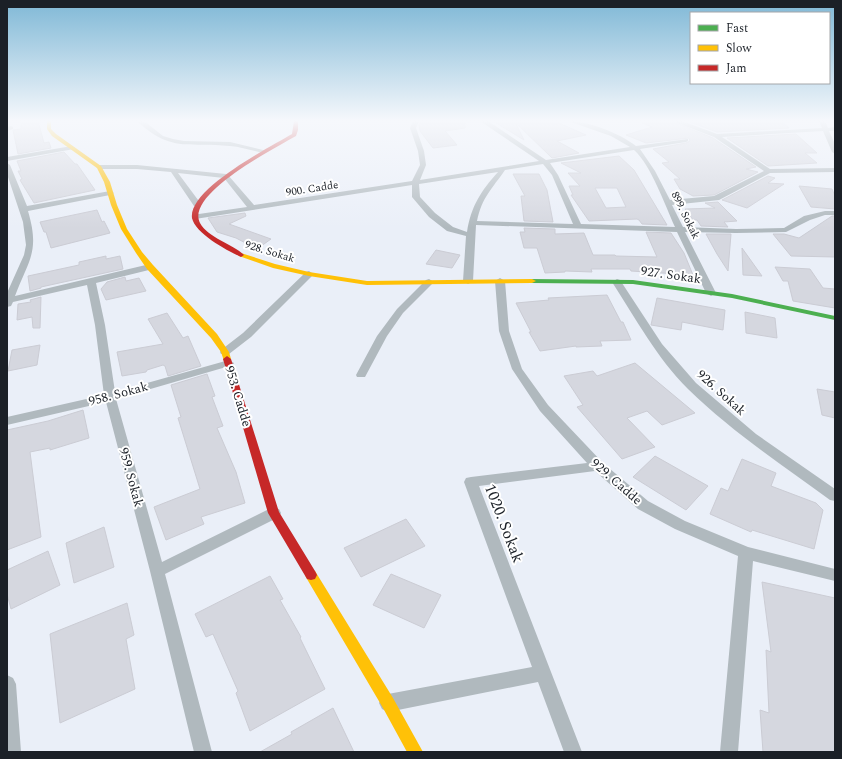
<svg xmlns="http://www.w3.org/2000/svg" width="842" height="759" font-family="Spectral,serif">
  <rect width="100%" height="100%" fill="#eaeff8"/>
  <path fill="#d5d7df" stroke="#cbccd4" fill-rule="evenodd" d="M21 121H38L44 143 49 142 51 148 18 154 13 130 21 129Z
    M420 121H465V128L445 131 457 145 433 148 420 131 419 125Z
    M493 121H548L555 124 559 123 586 135 557 141 579 153 552 158 515 122 524 140Z
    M642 121H671L713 138 756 167 746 169 758 172 714 195 693 196 680 189 674 179H680L662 163 669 162 653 149 686 143 690 141 689 138 646 143 626 135 652 127 642 123Z
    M687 121H781L789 128 717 132Z
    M796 134 817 153H805L817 163 768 166 727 138Z
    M64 152 75 164H77L95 190 34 203 20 180 22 179 18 171H21L17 161Z
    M619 156 634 170 667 225 642 224 639 220 637 219 589 221 571 195H573L569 186H580L568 173H581L561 163ZM595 188H617L626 207 606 208Z
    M513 174H539L547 190 553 222 524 221 521 196H525Z
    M768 176 775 178 768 183 784 184 747 208 722 200Z
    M799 186 832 189 835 196V209L811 207Z
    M718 202 737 221 724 222 728 227 701 226 697 220H693L685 209 715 208 705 203Z
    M97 210 102 222 104 221 110 233 51 248 46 232H44L40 222Z
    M245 213 246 216 229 224 271 239 257 249 236 238 217 232 208 218Z
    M832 216H835V257L791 256 773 234H784L799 238Z
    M524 228 555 229V234L584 233 593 255H615L616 256 657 257 646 232 671 233 684 253 693 275 631 271 630 269H591L592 272 565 271V272L545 273 537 248H524L520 232H525Z
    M706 234H731L728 271 717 254Z
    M742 248 762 276 743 275Z
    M436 250 460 255 452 268 426 264Z
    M106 256V259L120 256 123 269 41 287V288L30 291 28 276 79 265V262Z
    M775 267 810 269 823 288 835 289V308L793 301 788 281H783Z
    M125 277 126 281 139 278 146 291 106 300 101 289 107 282Z
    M607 295 621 322H623L631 340 600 341 602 346 576 347V346L540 351 529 332H531L516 303 549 300 548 298Z
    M41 297 40 328H33L32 317 17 320 18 304 31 302 30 300Z
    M657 298 725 310 723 330 682 322 681 330 651 325Z
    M745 312 775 318 777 338 746 333Z
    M167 313 183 338 188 336 201 366 168 376 165 366 163 365 147 370 146 372 122 376 117 352 163 344 148 319Z
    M40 345 37 365 8 371 12 350Z
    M635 363 695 413 662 425 647 411 627 418 655 447 622 459 577 407 583 405 564 376 593 371 597 376Z
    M207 374 215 396 212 397 223 426 217 428 236 472 245 503 201 517 204 524 166 540 154 507 200 489 178 418 181 417 171 385Z
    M817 389 835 392V418L822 415Z
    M83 410 89 438 50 450V448L30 452 41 537 7 550V430L48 421Z
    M655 456 708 486 686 510 633 477Z
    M742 459 776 473 771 486 816 503 823 510 814 549 752 530 751 532 710 514 721 488 728 491Z
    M406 519 425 546 361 577 344 548Z
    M104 527 114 567 74 583 66 543Z
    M48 551 60 585 11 609 7 594V570Z
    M391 574 441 595 424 628 373 605Z
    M270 576 283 599 280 600 301 637 300 638 325 689 250 731 236 693 238 691 213 634 206 637 195 614Z
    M762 582 835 598V752H763L760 710 769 713 766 650 771 652Z
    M127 603 134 635 126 639 135 689 60 723 50 634Z
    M333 708 354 752H260L292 734 291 732Z"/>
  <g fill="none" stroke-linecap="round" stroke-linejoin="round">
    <path fill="#b0b9be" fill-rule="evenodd" d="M137 121H144L163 136 173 139 184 141 230 142 267 151 264 153C253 151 242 147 230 146 190 141 172 154 137 121Z
      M413 121H419L416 128 424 151 426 165 420 180 539 161 480 121H488L546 160 630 147 611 136 568 121C589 121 619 133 636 146L688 139V141L686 142 640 149 655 171 670 200 714 196 764 171 714 137 672 121H682L717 134 822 128 819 121H825L828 128 835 127V131H829L835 144V154L832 152 823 131 722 137 770 169 835 168V172L770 173 719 200 672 205 683 227 736 229 784 228 804 216 825 211H835V215H825L810 220 786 232 736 233 685 232 716 293 711 296 706 293 677 232 476 225 473 281 468 284 463 281 466 236 447 231 429 217 412 197V185L195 219H192V215L247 207 224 178 178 173 201 204 197 206H194L171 172 137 169H99L96 167 99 165H137L226 174 228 175 254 205 412 181 420 165 418 151 410 128ZM634 150C651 165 665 205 675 227L581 224 558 175 550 163ZM543 164 552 175 573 224 477 221C482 197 492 189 505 170ZM498 172C481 191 471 206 467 232L453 227 435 213 420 197 419 184Z
      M11 126 13 127V129L7 131V127Z
      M72 146 75 148 74 149 7 161V157Z
      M7 163 10 165 27 206 110 191 114 193 110 195 28 211C40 252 29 259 15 296L150 264 154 267 153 269 96 283 105 325 115 392 229 360 234 363 233 365 116 399 162 562 269 509 274 508 279 509 281 513 279 517 165 574 212 752H194L150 571 106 402 7 425V417L104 395 95 325 87 285 13 302 11 306 7 307V293L24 255 26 245 23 222 7 174Z
      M309 271 313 274 312 276 251 337 229 354H221L220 352 221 350 243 333 306 272Z
      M500 278 505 281 509 331 522 369 548 405 603 463 648 501 685 521 748 547 835 569V581L753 561 738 752H720L738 556 675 529 638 509 595 471 479 486 582 752H564L538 682 388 712 382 709 379 703 382 697 388 694 532 667 464 482 466 478 471 477 587 463 540 411 512 369 499 331 495 281Z
      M429 279 434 282 403 313 387 336 365 377H357L356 375 377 336 397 309 426 280Z
      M617 279 620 280 662 344 696 383 756 434 835 489V501L830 500C782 465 731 431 688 389 657 358 636 319 612 282Z
      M7 675 13 678 16 684 21 752H7Z"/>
    <path fill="#4caf50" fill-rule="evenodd" d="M529 279 633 280 732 294 835 316V320L732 298 633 284 532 283H529Z"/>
    <path fill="#ffc107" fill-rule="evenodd" d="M47 121H51V129L56 134 101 166 110 182 117 205 127 229 142 252 153 265 217 334 229 352 231 359 230 361H224L221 352 211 338 147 269 136 253 121 229 111 205 104 182 97 168 52 136 47 129Z
      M241 253 275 264 309 272 367 281 532 279 536 281 532 283 367 285 309 276 273 268 239 256 238 255Z
      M311 570 315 571 393 698 423 752H407L383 708 307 579 305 575 307 571Z"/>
    <path fill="#c62828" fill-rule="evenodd" d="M294 121H298V130L296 136C275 148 185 194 200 223 208 238 233 244 244 255L241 257 239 256C226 250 195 233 192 218 188 189 270 147 292 134Z
      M227 356 231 359 279 512 315 571 317 575 315 579 311 580 307 579 268 513 223 359Z"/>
  </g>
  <linearGradient id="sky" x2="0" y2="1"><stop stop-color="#7fb8d6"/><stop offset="0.53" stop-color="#f6f8fc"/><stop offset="1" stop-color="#f6f8fc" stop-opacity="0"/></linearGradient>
  <rect width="842" height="228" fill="url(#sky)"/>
  <g text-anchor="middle" stroke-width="4" stroke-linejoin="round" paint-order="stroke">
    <g font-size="11" fill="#1b2027" stroke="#fff">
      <text transform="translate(312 188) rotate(-9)" y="4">900. Cadde</text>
      <text transform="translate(686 215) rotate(64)" y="4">899. Sokak</text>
      <text transform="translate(270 251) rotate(17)" y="4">928. Sokak</text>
    </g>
    <g font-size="13" fill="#1b2027" stroke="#fff">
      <text transform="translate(671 274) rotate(8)" y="5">927. Sokak</text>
      <text transform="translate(722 392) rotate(42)" y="5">926. Sokak</text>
      <text transform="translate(118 393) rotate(-15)" y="5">958. Sokak</text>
      <text transform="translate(239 396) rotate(73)" y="5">953. Cadde</text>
      <text transform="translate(132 477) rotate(75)" y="5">959. Sokak</text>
      <text transform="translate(617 481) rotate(41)" y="5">929. Cadde</text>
    </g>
    <g font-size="16" fill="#1b2027" stroke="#fff">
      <text transform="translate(505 523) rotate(69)" y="6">1020. Sokak</text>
    </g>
  </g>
  <rect width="842" height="759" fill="none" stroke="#1b2027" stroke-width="16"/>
  <rect x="690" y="12" width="140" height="72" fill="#ffffff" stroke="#a4a6a9"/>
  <rect x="698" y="25" width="20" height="6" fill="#4caf50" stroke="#a4a6a9"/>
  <text x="726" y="32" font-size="12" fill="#1b2027">Fast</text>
  <rect x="698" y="45" width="20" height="6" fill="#ffc107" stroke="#a4a6a9"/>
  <text x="726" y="52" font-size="12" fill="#1b2027">Slow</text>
  <rect x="698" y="65" width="20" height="6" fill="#c62828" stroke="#a4a6a9"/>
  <text x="726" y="72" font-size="12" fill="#1b2027">Jam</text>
</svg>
